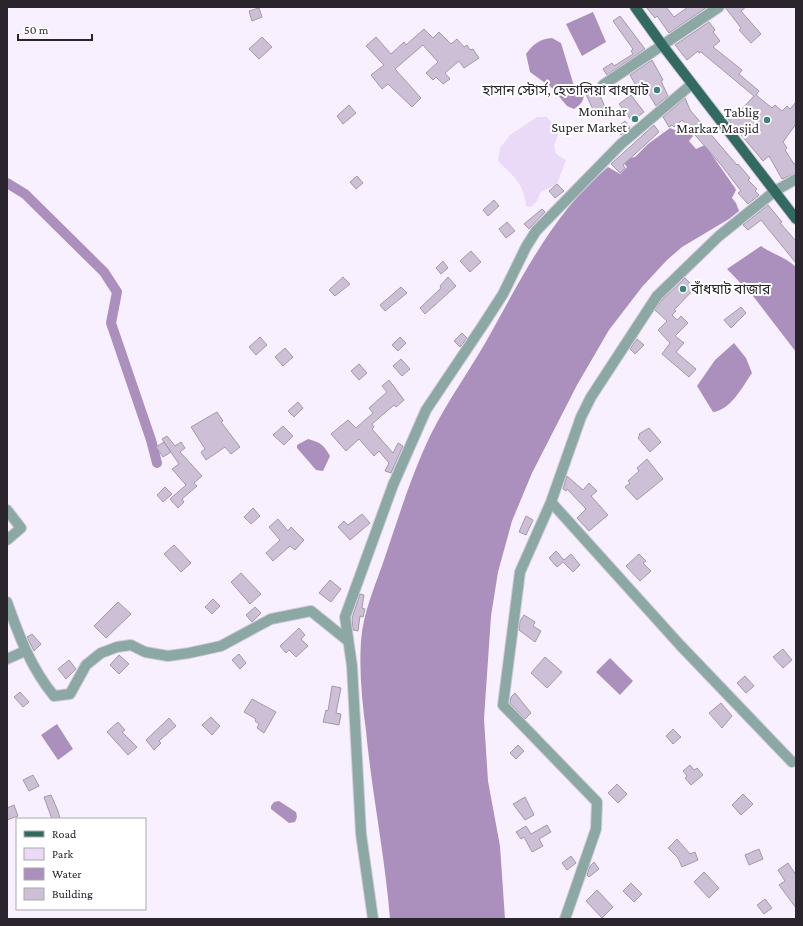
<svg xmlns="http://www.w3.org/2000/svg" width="803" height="926" font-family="'Crimson Pro','Noto Sans Bengali',serif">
  <rect width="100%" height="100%" fill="#f8f0fe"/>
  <path fill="#ebd9f8" d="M537 117H547L559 132 554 146 556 154 566 160 557 184 541 192 537 201 531 207 526 206C524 183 513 176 498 161L500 148 510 135Z"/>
  <path fill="#ab90be" d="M593 12 606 42 582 56 566 24Z
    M552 38 561 43 574 86 582 85C585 97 585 102 574 109L567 106 552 88 530 72 526 54C533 44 540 39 552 38Z
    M670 128 680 132 687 129 693 136 689 141 696 149 705 145 735 188 736 190 732 198 736 203 739 211 729 219 682 247 667 260 642 287 609 330 577 385 532 473 512 521 498 572 491 616 484 719 488 781 500 846 505 919H390C385 856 372 794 366 731 362 701 359 671 361 641 363 612 376 584 385 557 399 516 412 473 431 434 449 398 473 366 492 331 524 273 556 210 608 167L620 174 627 167 620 159 635 157 648 144Z
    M761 246C773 254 785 257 796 267V352L753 296 727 269Z
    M734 343 746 358 752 373C743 386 731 410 713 412L697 386 715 360Z
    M308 439C320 442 324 445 330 456L323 471 316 470 297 448V445Z
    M610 658 633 681 620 695 596 672Z
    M57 724 73 749 58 760 41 735Z
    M279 801 296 812 297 817 295 822 289 823 271 809V806L274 802Z"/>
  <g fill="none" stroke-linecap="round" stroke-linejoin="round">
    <path stroke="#ab90be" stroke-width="10" d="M7 183 25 194 104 272 117 292 111 323 151 440 157 463"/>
  </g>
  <path fill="#cdc0d6" stroke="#a498ad" d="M646 7H666L674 17 688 7H707L669 33 657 16 655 18Z
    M725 7H746L741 11 761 34 751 43 739 30 741 28Z
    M259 8 262 17 252 21 249 11Z
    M620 16 645 49 607 75 603 69 612 63 614 66 633 54 631 51 633 49 613 21Z
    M709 22 715 30 713 32 720 41 713 47 742 70 739 74 759 91 756 95 772 108 775 105 782 111 787 106 790 109 796 102V124L783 142 787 148 785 150 794 164 796 163V173L782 179 769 156 763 161 727 118 737 110 739 112 754 96 701 52 699 53 698 51 687 60 675 45Z
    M424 29 433 38 439 32 451 44 457 39 464 47 467 45 470 50 473 49 479 58 464 68 459 61 445 73 450 79 443 84 436 77 433 80 426 73 438 62 423 45 395 69 421 98 412 107 388 84 382 89 371 75 384 65 366 46 376 37 391 54 404 42 406 45Z
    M262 37 272 47 259 59 249 49Z
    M652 60 663 80 661 81 668 96 656 106 644 86 638 89 630 75Z
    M596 87 606 109 595 114 585 92Z
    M631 95 644 112 632 121 619 104Z
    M685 98 690 110 737 165 738 164 750 178 748 180 757 189 755 191 759 195 748 204 738 193 741 191 722 166 682 120 674 127 672 125 669 127 663 117Z
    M349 105 356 113 343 124 337 116Z
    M625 121 630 128 621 135 616 128Z
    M654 125 659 132 623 165 625 168 620 173 611 164Z
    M357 176 363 183 356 189 350 182Z
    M557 184 564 191 555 198 549 191Z
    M494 200 499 206 488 216 483 210Z
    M768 205 782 222 780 223 796 241V263L761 220 748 230 743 225Z
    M542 209 545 212 529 229 524 224Z
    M507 222 515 231 506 238 499 229Z
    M471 251 481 262 470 272 460 261Z
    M443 261 448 268 441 274 436 268Z
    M343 277 350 284 335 296 329 290Z
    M448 277 456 286 425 314 420 308 441 288 440 286Z
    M685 278 695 288 674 310 676 311 672 315 677 320 681 316 688 323 675 336 684 343 676 352 696 369 689 377 662 354 670 343 658 330 667 321 655 310 662 300Z
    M401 287 407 293 385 311 380 305Z
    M741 307 746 313 731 328 724 320Z
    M462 333 467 338 460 347 454 341Z
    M260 337 267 345 256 355 249 347Z
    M400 337 406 343 398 351 392 345Z
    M637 339 644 345 635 354 630 349Z
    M285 348 293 357 283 366 275 357Z
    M401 359 410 369 402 376 393 366Z
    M359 364 367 373 359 380 351 371Z
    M389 380 404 400 396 407 394 405 372 424 374 427 372 429 393 453 398 443 403 446 391 473 385 471 389 463 379 451 374 456 359 439 346 451 331 434 348 420 356 428 373 413 369 408 387 392 382 386Z
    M298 402 303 408 294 417 288 411Z
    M217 412 223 421 221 422 240 447 231 454 225 447 206 460 201 452 205 449 191 427Z
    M283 426 293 436 284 445 273 435Z
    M649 428 661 442 650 452 638 438 640 435 639 434Z
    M167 436 175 446 181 442 185 448 180 452 202 476 194 483 197 486 182 499 184 502 178 508 170 499 186 485 172 469 179 464 162 439Z
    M164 442 171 452 163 457 156 447Z
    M647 459 663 479 637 500 625 487 630 483 628 481 639 471 637 468Z
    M567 476 583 490 589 483 597 491 591 496 608 515 589 531 577 518 586 509 567 489 566 491 563 489Z
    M165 487 172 494 163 502 157 495Z
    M253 508 260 516 251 524 244 517Z
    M362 514 370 523 350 540 338 527 344 521 348 525Z
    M526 516 533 520 526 535 519 532Z
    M278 519 288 531 291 527 304 540 295 550 290 546 273 561 266 553 280 540 269 527Z
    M174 545 191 563 181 572 164 554Z
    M556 551 564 560 571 554 580 565 573 572 563 562 557 567 549 558Z
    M639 554 646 561 643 563 651 571 640 581 626 566Z
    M241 573 261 594 250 604 231 582Z
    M330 580 341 589 331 602 319 593Z
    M360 594 364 595 362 608 365 609 363 617 360 616 358 631 353 630 352 618Z
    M213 599 220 606 212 614 205 607Z
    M118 602 131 614 106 638 94 626Z
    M255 607 261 613 252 622 246 615Z
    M524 615 535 622 533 626 541 631 535 642 519 630 520 621Z
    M299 628 305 635 301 639 308 646 296 657 289 650 286 653 280 646Z
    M32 634 41 644 34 651 27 637Z
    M783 649 792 660 783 668 773 657Z
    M239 654 246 663 240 669 232 660Z
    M119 655 129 664 119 674 110 665Z
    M545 657 562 672 547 688 531 673Z
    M69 660 76 669 66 679 58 669Z
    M745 676 754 686 746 693 737 683Z
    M332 686 341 688 336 713 341 714 339 725 323 722 326 710 328 711Z
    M20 692 29 702 23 707 14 697Z
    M515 693 531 713 525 719 510 703 511 697Z
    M252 699 276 712 264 733 257 728 259 724 255 721 256 719 244 712Z
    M721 703 732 716 722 728 709 713Z
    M211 717 220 726 212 735 202 725Z
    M169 718 176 726 159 741 161 743 154 750 146 740Z
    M118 722 125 730 122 732 137 747 128 755 107 732Z
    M673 729 681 737 673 744 666 736Z
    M518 745 524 751 516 759 510 753Z
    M690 765 694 770 697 768 703 775 691 785 685 778 687 776 683 771Z
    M33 775 39 786 29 791 23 780Z
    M617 784 627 794 618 803 608 793Z
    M743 794 753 804 741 815 732 805Z
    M51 795 58 811 60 819H52L44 797Z
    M525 797 534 815 525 820 513 804Z
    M14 805 18 816 7 820V808Z
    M547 825 551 832 539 839 543 846 532 852 524 837 521 839 516 832 526 826 531 834Z
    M677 839 690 854 695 852 698 860 682 867 678 858 668 848Z
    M759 849 763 859 749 865 745 855Z
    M571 856 576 863 567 870 562 863Z
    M594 862 599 869 589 877 587 875 590 866Z
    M788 863 796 875V908L779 885 785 881 778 870Z
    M704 872 719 888 709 898 694 882Z
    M631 883 642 894 634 902 623 891Z
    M597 890 613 907 602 918 586 901Z
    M765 899 772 908 764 914 757 905Z"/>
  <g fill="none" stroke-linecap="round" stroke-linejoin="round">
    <g stroke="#d3cbd8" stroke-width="12">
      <path id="minor" d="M603 85 719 7
        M551 502 680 645 792 762
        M7 510 21 528 7 540
        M7 602C19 636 31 668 54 696L70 694 86 665 101 653 117 647 131 645 145 652 168 656 189 653 221 646 271 619 311 611 347 640
        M7 659 25 651
        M373 919 361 834 352 666 345 617 393 485 426 410 483 325 503 294 526 247 536 231 621 144 692 84
        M565 919 596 829 597 802 503 705 520 572 551 502 581 417 591 397 657 296 719 236 775 191 796 179"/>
    </g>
    <g stroke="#d3cbd8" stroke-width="12">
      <path id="major" d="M635 7 663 46 796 219"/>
    </g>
    <use href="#minor" stroke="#8ca8a4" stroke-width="10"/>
    <use href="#major" stroke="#326a62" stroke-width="10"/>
  </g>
  <g fill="#3e837a" stroke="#fff" stroke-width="1.5">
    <circle cx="657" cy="90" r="4"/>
    <circle cx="635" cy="119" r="4"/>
    <circle cx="767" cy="120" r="4"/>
    <circle cx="683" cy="289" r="4"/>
  </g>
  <g text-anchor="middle" stroke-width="4" stroke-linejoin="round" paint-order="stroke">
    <g font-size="14" fill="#2a252d" stroke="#fff" text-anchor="end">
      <text x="649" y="95">হাসান স্টোর্স, হেতালিয়া বাধঘাট</text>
      <text x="627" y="116">Monihar<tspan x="627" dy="16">Super Market</tspan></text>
      <text x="759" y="117">Tablig<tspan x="759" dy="16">Markaz Masjid</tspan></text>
      <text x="691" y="294" text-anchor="start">বাঁধঘাট বাজার</text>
    </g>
  </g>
  <rect width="803" height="926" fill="none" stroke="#2a252d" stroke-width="16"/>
  <rect x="16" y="818" width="130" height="92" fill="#ffffff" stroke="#aaa8ab"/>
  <rect x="24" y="831" width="20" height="6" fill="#326a62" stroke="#aaa8ab"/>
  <text x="52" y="838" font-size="12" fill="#2a252d">Road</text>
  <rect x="24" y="848" width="20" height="12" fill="#ebd9f8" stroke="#aaa8ab"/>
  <text x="52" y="858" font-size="12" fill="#2a252d">Park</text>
  <rect x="24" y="868" width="20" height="12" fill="#ab90be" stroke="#aaa8ab"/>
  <text x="52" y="878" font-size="12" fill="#2a252d">Water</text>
  <rect x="24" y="888" width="20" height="12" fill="#cdc0d6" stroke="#aaa8ab"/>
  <text x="52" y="898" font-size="12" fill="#2a252d">Building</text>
  <path d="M18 34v6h74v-6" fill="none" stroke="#2a252d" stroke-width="2"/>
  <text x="24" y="34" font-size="12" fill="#2a252d" stroke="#ffffff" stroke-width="3" paint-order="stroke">50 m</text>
</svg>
